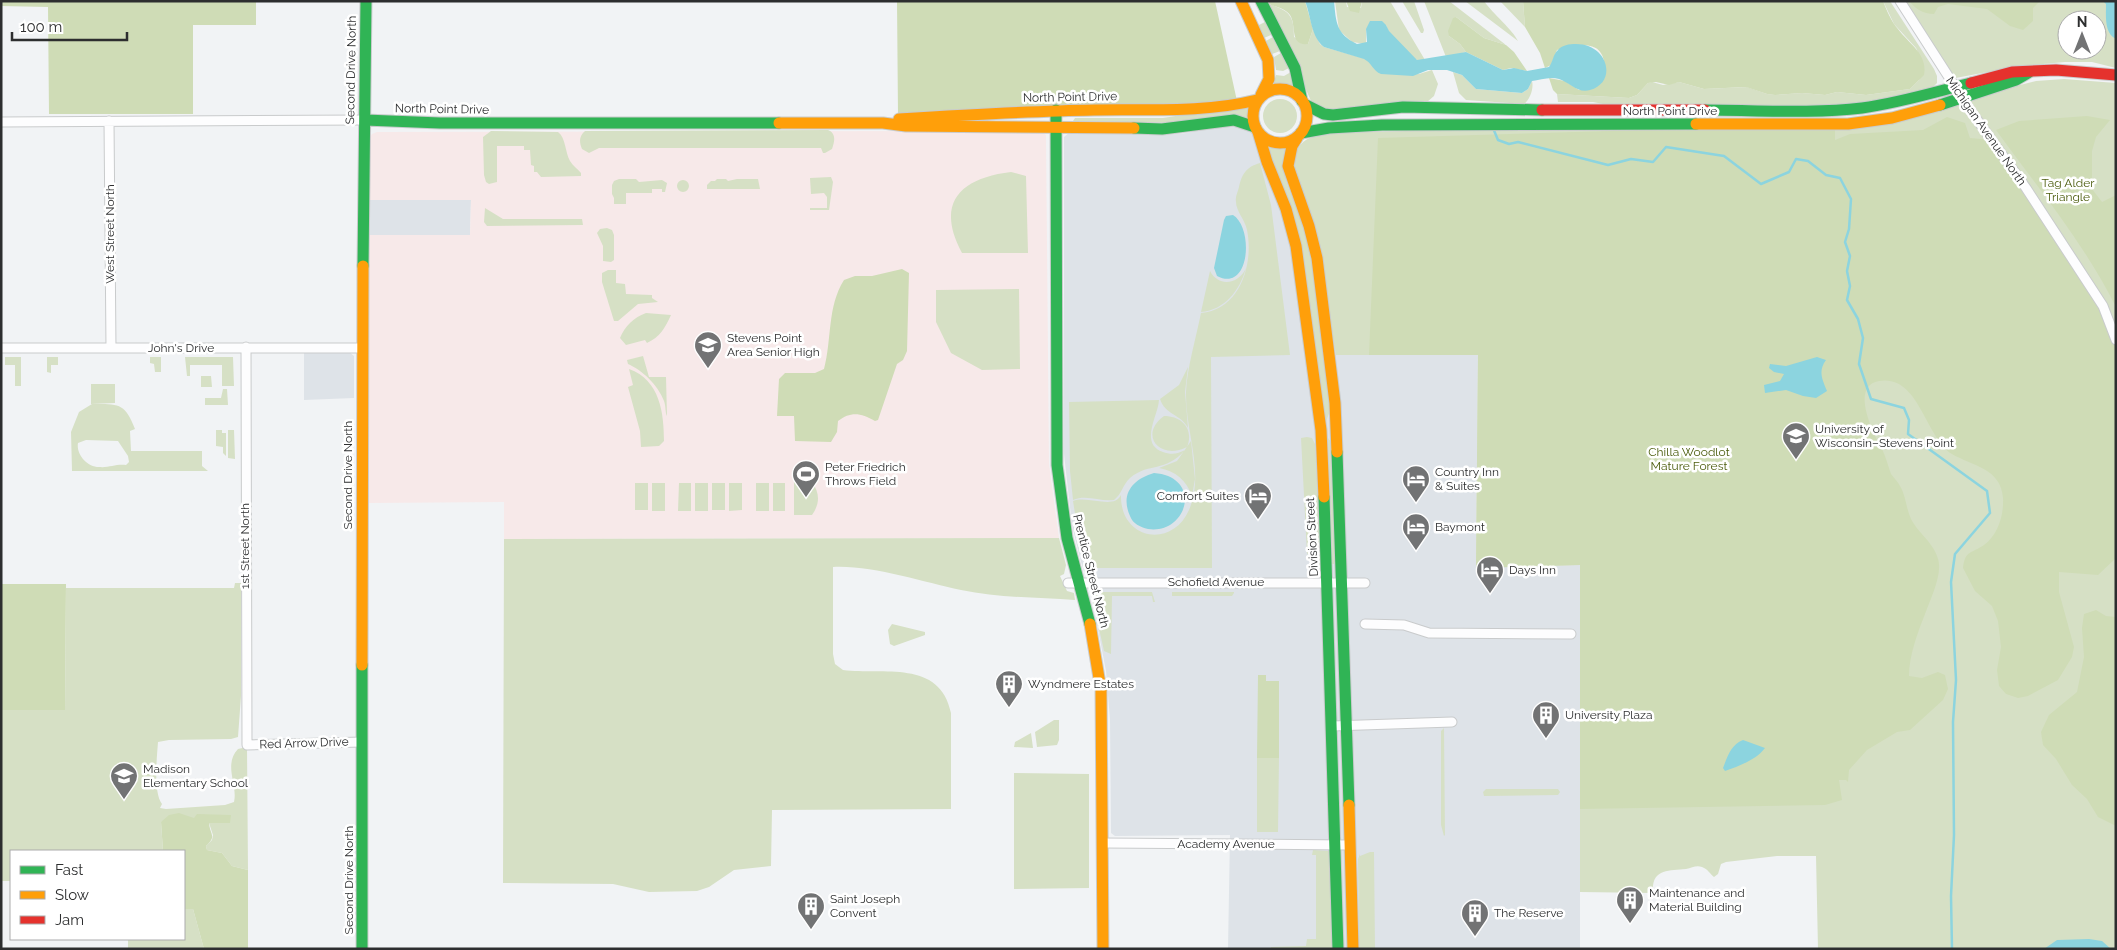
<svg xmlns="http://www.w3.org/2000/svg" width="2117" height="950" font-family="Raleway,sans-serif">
  <rect width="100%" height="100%" fill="#f1f3f5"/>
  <path fill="#dee3e8" d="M1235 125 1252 131 1256 137 1268 145H1285L1303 140 1298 146 1400 354 1478 355 1476 567 1580 565V949H1228L1230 835 1115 836 1111 833 1110 719 1106 671 1091 593 1081 562 1072 525 1064 454V137L1070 132 1164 135 1187 133 1213 126Z
    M369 200H471L470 235H369Z
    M304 352H349L354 356V398L304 400Z"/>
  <path fill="#f7e9e9" d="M973 131H1040L1046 135 1049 464 1059 538 504 539V502L369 503V235H470L471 200H369L370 137 372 134 377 132Z"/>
  <path fill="#d6e0c5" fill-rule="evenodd" d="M1335 1H1346L1347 7 1361 8 1362 1H1390L1425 60H1417L1413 58 1388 31 1386 25 1366 29V44L1352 42 1339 30Z
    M1402 1H1414L1424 30 1423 33H1421Z
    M1424 1H1449L1506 45 1484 38 1456 17 1449 36 1460 44 1466 52 1446 57Z
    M1465 1H1484C1493 14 1513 30 1518 41Z
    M1500 1H1523L1525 27Z
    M1883 1H1890L1934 69 1937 76V83L1933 87 1882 101 1828 105H1608L1593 102H1558L1557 94 1629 98 1637 95 1648 83 1652 82 1663 85 1679 82 1704 89 1747 87 1767 94 1776 95 1802 93 1825 95 1837 92 1866 95 1910 89 1919 80 1924 66 1916 48 1894 24Z
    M1900 1H2116V68L2092 62H2065L2020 66 1950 79ZM2067 20H2097V50H2067Z
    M1269 4C1289 11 1294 15 1294 37L1308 44 1313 29 1320 44 1324 47 1419 74 1432 70 1438 84 1434 96 1427 102 1329 110 1311 101Z
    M1265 22 1271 35 1264 38 1257 26Z
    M1273 37 1280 51 1272 54 1266 41Z
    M1281 53 1289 68 1283 71 1276 70 1274 57Z
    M1291 72 1293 87 1284 85 1273 86 1276 75 1284 76Z
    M1453 72 1462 75 1476 89 1522 93 1528 89 1532 81C1534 88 1530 100 1524 104L1466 100 1459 93Z
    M2064 79 2116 83V949H1818L1816 856H1777L1726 862 1721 864 1718 874 1714 877C1710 874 1708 869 1702 867 1696 865 1692 868 1686 869 1669 871 1651 868 1653 893L1580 892V565L1476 568 1478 355H1336L1319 254 1296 175C1288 130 1324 134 1357 132L1876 121 2036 81Z
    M1263 116a17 17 0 1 1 34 0a17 17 0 1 1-34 0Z
    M1251 104 1249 120 1233 114 1184 123 1073 121 1075 118H1163Z
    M828 130C836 133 835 141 832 149L825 153H823L821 148H599L589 153 582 149C579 142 579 136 585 131Z
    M491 131 558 132C566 138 565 152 570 161 573 166 578 169 581 173V176L541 177 537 172H534V166L531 165 530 150H524V146H497V182L489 184 486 182 484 175 483 137Z
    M1265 144 1274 147 1287 146C1275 171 1296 202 1304 226 1321 282 1323 352 1330 411L1325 424 1310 310Z
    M1260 163 1271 205 1290 355 1211 357 1212 568H1088L1079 539 1073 501C1088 495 1114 510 1121 495 1120 540 1172 549 1189 510 1205 472 1185 432 1186 392 1187 368 1196 338 1201 313 1240 310 1254 264 1247 230 1245 220 1236 211 1236 202 1235 196 1238 192 1239 187 1242 174 1246 167 1260 163Z
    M1011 172 1026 176 1028 253H962C935 203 960 178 1011 172Z
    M831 177 833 182 829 210H810V208H827V197L824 193 811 194 810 178Z
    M619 179H636L639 182 662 180 667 183 665 192H662V189H652V193H626V204H614V198L612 194V185L614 181Z
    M717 179H726L728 181 737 179H758L760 189H707V185L711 181H715Z
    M677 186a6 6 0 1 1 12 0a6 6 0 1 1-12 0Z
    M485 208 503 219H582L583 225 487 226 484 222Z
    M607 228 612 230 614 235V260L611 262 603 261V246L597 233 600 229Z
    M1246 268C1240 290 1225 310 1201 312L1210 271C1219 288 1239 284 1246 268Z
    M608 270H616V283L625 284 626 294 652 295V298L658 302 638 304 618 321H614L602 282V273Z
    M1019 289 1020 369 982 370 951 353 936 322V290Z
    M646 313 671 315C665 328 660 337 647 343L645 340 626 345 620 338C625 326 633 318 646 313Z
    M643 356 649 377H666L667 416C665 412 666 406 664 401 658 385 642 370 628 364L627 360Z
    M5 357H21V386H15V365H5Z
    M47 357H58V365H51V373L47 372Z
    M161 357V372H155L154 364 150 363V357Z
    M185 357H233L234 386H222V365H190V376H187Z
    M1188 367 1185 392 1188 428C1181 414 1165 415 1160 399L1179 385Z
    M629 369C660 380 664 413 664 441L659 446 641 447 640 431 628 387 633 385Z
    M201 376H211L212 387H201Z
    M91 384H115V403L91 404Z
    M223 389H227L228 405H205V398H221Z
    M1159 400C1158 416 1139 444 1163 452 1171 455 1178 454 1185 450 1165 473 1149 462 1130 478 1123 484 1122 494 1114 500 1100 502 1087 494 1073 500L1070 471 1069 402Z
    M92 404C119 404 125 403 135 429L130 431 131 451H202V466L208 471H72L71 432 79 412ZM86 440 118 441 128 456 129 462 126 465C115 464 109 468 99 467 87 467 76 454 78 443Z
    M1164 416C1183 416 1194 430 1187 447 1160 461 1138 435 1164 416Z
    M216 430H222V433H226V456L223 453V447L216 446Z
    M228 430H234L235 459 228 458Z
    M1307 437 1312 438 1315 444 1322 566 1316 572V568L1307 553 1301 438Z
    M1328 438 1332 443 1337 553 1334 564H1332Z
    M1191 441 1195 479 1192 496C1186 480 1176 471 1159 468L1177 461Z
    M794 482H812C820 493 820 504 812 515H794Z
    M635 483H648V510H635Z
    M652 483H665V511H652Z
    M679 483H691V511H678Z
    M695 483H708V511H695Z
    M712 483H725V510H712Z
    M729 483H742V510L729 511Z
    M756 483H769V511H756Z
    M773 483H785V511H773Z
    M1059 538 1066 565 1064 574 1060 576 1067 591 1074 593 1075 600C1038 597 998 598 961 590 922 582 872 565 833 567V654L835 664 843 670C883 675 940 659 951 713V809L772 810 771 866 734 870 709 887 697 891 649 892 613 884 503 883 504 539Z
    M235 583H241V696L238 737 231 739 169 740 158 742C157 757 153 792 162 804L160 808 166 809 225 805 234 802C238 785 223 765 238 749L247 747 248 870 232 866 222 853 207 850 206 846 212 840 213 835 209 823 194 818 161 822 163 851H11V881H1V710H65L66 588H234Z
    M1093 592H1152L1155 602H1153L1152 596H1112L1111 654 1104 651 1092 597Z
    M1172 592H1234V593L1232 596H1172Z
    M892 624 925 632V635L894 646 890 644 888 630Z
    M1054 720H1059V740L1057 745 1037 747 1035 732Z
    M1444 728 1445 835 1444 836 1441 825V731Z
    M1031 733 1033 748 1014 747 1015 742Z
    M1257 758H1279L1278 832H1257Z
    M1014 773 1089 774V888L1014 889Z
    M1486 789H1558L1560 792 1558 795 1484 796 1483 792Z
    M1313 850 1328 851 1330 852 1333 949H1271V947L1306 946 1307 939H1316V855H1312Z
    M1370 852H1374L1375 949H1359L1358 859 1360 854V856Z
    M184 909H193L204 949H128V939H184Z"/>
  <path fill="#cfdcb6" d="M1 1H256V25H193V114H49L48 7 1 6Z
    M897 1H1215L1237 101 898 115Z
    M1268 1H1305L1313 29 1308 44C1289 46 1297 26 1290 15 1285 8 1276 7 1269 4Z
    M1346 1H1362L1359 13 1350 11Z
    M1523 1H1883C1887 11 1891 21 1898 29 1909 44 1928 54 1924 75L1910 89 1866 95 1837 92 1825 95 1802 93 1775 95 1767 94 1746 87 1704 89 1679 82 1669 85 1656 82 1648 83 1637 95 1629 98 1557 94 1553 90 1549 78 1565 81 1579 90 1604 79C1609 40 1586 42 1557 50L1551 65 1545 68 1540 53 1525 27Z
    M1909 1H2040L2033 8V21L2023 30 2010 26 1987 9 1948 4 1938 7 1934 14C1923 14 1916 9 1909 1Z
    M1456 17 1484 38 1506 45 1514 52 1527 71 1511 68 1503 70 1466 52 1460 44 1449 36 1448 31 1453 18Z
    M2087 116 2110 120 2096 137 2092 151V189L2102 202 2116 195V307C2084 243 2038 188 1996 130L2019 121Z
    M1947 117 1965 123 1970 138 1992 140 2103 306 2116 340V558L2098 575 2059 572V592L2074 647 2072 657 2058 680 2028 696 2018 698 2006 694 1999 686 1997 670 2001 647 1998 621 1992 606 1975 591 1963 568C1965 550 1971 554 1984 545 1998 535 2004 515 2003 498 2001 468 1972 466 1952 454 1925 437 1919 374 1879 381 1849 386 1874 435 1882 449 1886 457 1888 466 1891 474 1894 478 1898 482 1900 486 1906 496 1906 508 1911 519 1918 533 1934 543 1938 559 1943 574 1930 600 1925 614 1918 632 1909 655 1909 676L1922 678 1938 672 1945 675 1948 689 1943 700 1910 730 1897 732 1867 750 1849 770 1848 782 1846 780H1839L1842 800 1825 805 1580 809V565L1476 568 1478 355H1369L1378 138 1643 130H1835V140L1850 134 1923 130Z
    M902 269 909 273 907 351 903 360 897 364 878 420 875 421C861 413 851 411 838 421L837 432 831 442 795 441 794 416H777L779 379 785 373H815L824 369C832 339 827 307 844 280L855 276H872Z
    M1 584H66L65 710H1Z
    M2096 610 2106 616 2116 617V826L2098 817 2087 799 2072 785 2056 759 2043 745 2041 732 2049 715 2077 692 2084 657 2082 628 2084 614Z
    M1258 675H1266V681H1279V758H1257Z
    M179 813 194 818 197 814 231 815 230 823H209C210 835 217 836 206 846L207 850 222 853 232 866 248 870V949H204L193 909H184V851H163L161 822 169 815Z"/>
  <path fill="#8cd4df" d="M1305 1H1334C1336 22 1336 34 1357 44L1367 42 1366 29 1370 21H1382L1386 25 1389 31 1417 60 1466 52 1503 70 1514 68 1527 71 1549 67C1553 62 1553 54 1558 50 1562 45 1569 44 1576 44 1608 44 1618 82 1590 90 1578 94 1569 82 1559 79 1550 76 1540 80 1532 81L1528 89 1522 93 1476 89 1462 75 1447 70H1428L1413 76 1381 74C1373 71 1372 63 1364 59L1324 47C1311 37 1311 16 1305 1Z
    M2103 1H2116V39C2104 33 2106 16 2106 4Z
    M1233 215C1254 228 1250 293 1217 276L1214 268 1224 220 1226 216Z
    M1817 357 1826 360C1818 371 1822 379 1827 391L1816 398 1803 396 1786 390 1765 393 1764 385 1780 381 1784 374 1774 372 1769 368 1770 364 1786 366Z
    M1154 473C1204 477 1187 535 1148 529 1140 527 1133 524 1130 516 1120 494 1133 479 1154 473Z
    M1743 740 1765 748C1756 760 1739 766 1725 771L1723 768C1728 755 1731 745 1743 740Z
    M2089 939 2102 941 2111 949H2044L2057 940Z"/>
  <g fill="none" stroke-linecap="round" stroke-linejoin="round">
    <path stroke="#8cd4df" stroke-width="2.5" d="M1493 128 1498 140 1509 144 1518 142 1608 165 1631 159 1653 162 1666 147 1724 156 1761 184 1789 172 1796 159 1808 161 1826 175 1840 178 1851 199 1849 229 1845 242 1850 256 1847 271 1850 286 1847 300 1858 319 1863 338 1859 364 1871 399 1904 408 1909 420 1908 434 1987 491 1990 513 1955 554 1951 582 1956 680 1953 722 1954 835 1951 896 1952 949"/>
    <g stroke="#c9cbcc" stroke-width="11">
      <path id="street" d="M1900 1 1968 107 2026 188 2103 306 2116 340
        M109 121 111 348
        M1 122 365 120
        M246 347 247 745 362 742
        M1 348H362
        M1068 583H1365
        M1365 624 1404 625 1429 633 1571 634
        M1332 726 1452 722
        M1103 843 1349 845"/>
    </g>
    <g stroke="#c9cbcc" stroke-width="13">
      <path id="fast" d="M1261 1 1295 68 1302 101
        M1306 105 1324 114 1333 115 1403 107 1542 110
        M1940 105 2016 80 2028 73
        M1056 110 1057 465 1067 538 1090 624
        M1705 110C1755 110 1813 114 1862 108 1899 103 1935 92 1971 83
        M365 120 440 123H779
        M1134 128 1162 129 1234 120 1255 127
        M1301 133 1329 128 1382 125 1696 124
        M363 266 366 1
        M1337 452 1349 805
        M1324 497 1338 949
        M362 665V949"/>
    </g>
    <g stroke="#c9cbcc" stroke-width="13">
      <path id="slow" d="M1241 1 1268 60 1269 79 1261 95
        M1253 116a27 27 0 1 1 54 0a27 27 0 1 1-54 0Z
        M899 119C964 115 1029 111 1094 110 1148 109 1204 113 1257 100
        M779 123H883L906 126 1134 128
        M1696 124H1848L1892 118 1940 105
        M1258 132 1267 162 1286 209 1296 246 1321 430 1324 497
        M1297 138 1292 146 1288 166 1309 226 1317 258 1335 403 1337 452
        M1090 624 1101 690 1103 949
        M362 665 363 266
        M1349 805 1353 949"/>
    </g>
    <g stroke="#c9cbcc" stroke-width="13">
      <path id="jam" d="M1971 83 2012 72 2056 70 2116 75
        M1542 110H1705"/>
    </g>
    <use href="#street" stroke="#fdfdfe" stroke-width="9"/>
    <use href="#fast" stroke="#30b455" stroke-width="11"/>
    <use href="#slow" stroke="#ff9f0a" stroke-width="11"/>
    <use href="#jam" stroke="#e5322d" stroke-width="11"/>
  </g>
  <defs>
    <g id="school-pin" transform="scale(1.4375)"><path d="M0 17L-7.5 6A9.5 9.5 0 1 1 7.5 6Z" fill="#727374" stroke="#fff"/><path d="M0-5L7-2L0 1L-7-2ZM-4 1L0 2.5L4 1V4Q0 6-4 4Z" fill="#fff"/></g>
    <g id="university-pin" transform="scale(1.4375)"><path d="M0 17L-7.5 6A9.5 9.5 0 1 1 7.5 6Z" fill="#727374" stroke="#fff"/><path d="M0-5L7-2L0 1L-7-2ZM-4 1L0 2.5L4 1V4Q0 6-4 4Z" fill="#fff"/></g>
    <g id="stadium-pin" transform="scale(1.4375)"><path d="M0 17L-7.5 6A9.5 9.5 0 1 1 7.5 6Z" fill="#727374" stroke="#fff"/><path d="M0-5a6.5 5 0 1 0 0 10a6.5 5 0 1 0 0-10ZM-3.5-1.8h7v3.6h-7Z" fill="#fff"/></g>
    <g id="hotel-pin" transform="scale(1.4375)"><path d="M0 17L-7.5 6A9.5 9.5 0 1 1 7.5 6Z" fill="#727374" stroke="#fff"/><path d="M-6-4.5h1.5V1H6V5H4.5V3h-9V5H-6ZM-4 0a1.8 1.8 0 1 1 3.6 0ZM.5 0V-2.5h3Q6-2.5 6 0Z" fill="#fff"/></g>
    <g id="building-pin" transform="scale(1.4375)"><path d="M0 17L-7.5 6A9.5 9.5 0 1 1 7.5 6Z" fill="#727374" stroke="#fff"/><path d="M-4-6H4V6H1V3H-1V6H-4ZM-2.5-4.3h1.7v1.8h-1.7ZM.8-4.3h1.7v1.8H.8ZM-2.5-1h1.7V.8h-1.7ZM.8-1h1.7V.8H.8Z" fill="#fff"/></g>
  </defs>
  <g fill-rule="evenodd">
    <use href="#school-pin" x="708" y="345"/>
    <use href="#university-pin" x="1796" y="436"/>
    <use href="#stadium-pin" x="806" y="474"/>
    <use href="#hotel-pin" x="1416" y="479"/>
    <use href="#hotel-pin" x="1258" y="496"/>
    <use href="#hotel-pin" x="1416" y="527"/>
    <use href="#hotel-pin" x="1490" y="570"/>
    <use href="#building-pin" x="1009" y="684"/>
    <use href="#building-pin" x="1546" y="715"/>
    <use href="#school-pin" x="124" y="776"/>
    <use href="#building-pin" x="1630" y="900"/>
    <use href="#building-pin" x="811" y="906"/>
    <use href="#building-pin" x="1475" y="913"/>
  </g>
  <g text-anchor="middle" stroke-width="5" stroke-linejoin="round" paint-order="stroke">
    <g font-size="12" fill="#2d2e2f" stroke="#fff">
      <text transform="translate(351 70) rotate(-89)" y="4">Second Drive North</text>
      <text transform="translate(1070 97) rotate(-1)" y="4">North Point Drive</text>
      <text transform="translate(442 109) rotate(1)" y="4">North Point Drive</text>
      <text x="1670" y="115">North Point Drive</text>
      <text transform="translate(1986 131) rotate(55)" y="4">Michigan Avenue North</text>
      <text transform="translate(110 234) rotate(-90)" y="4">West Street North</text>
      <text x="181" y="352">John's Drive</text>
      <text transform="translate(348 475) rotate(-90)" y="4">Second Drive North</text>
      <text transform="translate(1312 537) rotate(-93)" y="4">Division Street</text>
      <text transform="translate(245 546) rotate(-90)" y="4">1st Street North</text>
      <text transform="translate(1091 571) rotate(76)" y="4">Prentice Street North</text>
      <text x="1216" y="586">Schofield Avenue</text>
      <text transform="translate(304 743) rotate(-2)" y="4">Red Arrow Drive</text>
      <text x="1226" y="848">Academy Avenue</text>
      <text transform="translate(349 880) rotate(-90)" y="4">Second Drive North</text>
    </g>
    <g font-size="12" fill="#4c5d0e" stroke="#fff">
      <text x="2068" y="187">Tag Alder<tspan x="2068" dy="14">Triangle</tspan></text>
      <text x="1689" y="456">Chilla Woodlot<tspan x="1689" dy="14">Mature Forest</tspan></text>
    </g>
    <g font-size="12" fill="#2d2e2f" stroke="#fff" text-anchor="start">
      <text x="727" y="342">Stevens Point<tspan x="727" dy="14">Area Senior High</tspan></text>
      <text x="1815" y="433">University of<tspan x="1815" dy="14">Wisconsin–Stevens Point</tspan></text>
      <text x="825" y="471">Peter Friedrich<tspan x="825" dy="14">Throws Field</tspan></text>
      <text x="1435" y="476">Country Inn<tspan x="1435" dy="14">&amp; Suites</tspan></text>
      <text x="1239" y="500" text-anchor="end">Comfort Suites</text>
      <text x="1435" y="531">Baymont</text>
      <text x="1509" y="574">Days Inn</text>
      <text x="1028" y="688">Wyndmere Estates</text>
      <text x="1565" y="719">University Plaza</text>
      <text x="143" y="773">Madison<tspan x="143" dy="14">Elementary School</tspan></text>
      <text x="1649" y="897">Maintenance and<tspan x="1649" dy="14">Material Building</tspan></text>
      <text x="830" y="903">Saint Joseph<tspan x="830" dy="14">Convent</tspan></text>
      <text x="1494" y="917">The Reserve</text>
    </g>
  </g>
  <rect width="2117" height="950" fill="none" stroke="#2d2e2f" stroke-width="5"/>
  <rect x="10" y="850" width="175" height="90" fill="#ffffff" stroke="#ababac"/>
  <rect x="20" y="866" width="25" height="8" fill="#30b455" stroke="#ababac"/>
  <text x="55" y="875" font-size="15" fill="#2d2e2f">Fast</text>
  <rect x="20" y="891" width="25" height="8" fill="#ff9f0a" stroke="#ababac"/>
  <text x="55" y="900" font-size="15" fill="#2d2e2f">Slow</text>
  <rect x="20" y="916" width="25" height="8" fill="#e5322d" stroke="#ababac"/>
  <text x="55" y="925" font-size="15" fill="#2d2e2f">Jam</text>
  <g transform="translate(2082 35)"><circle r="24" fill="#ffffff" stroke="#ababac"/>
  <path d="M0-4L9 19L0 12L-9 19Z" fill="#727374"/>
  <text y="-8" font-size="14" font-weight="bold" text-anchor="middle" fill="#2d2e2f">N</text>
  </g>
  <path d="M12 32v8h115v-8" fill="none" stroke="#2d2e2f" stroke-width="2.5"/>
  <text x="20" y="32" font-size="15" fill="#2d2e2f" stroke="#ffffff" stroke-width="4" paint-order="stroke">100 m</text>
</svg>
